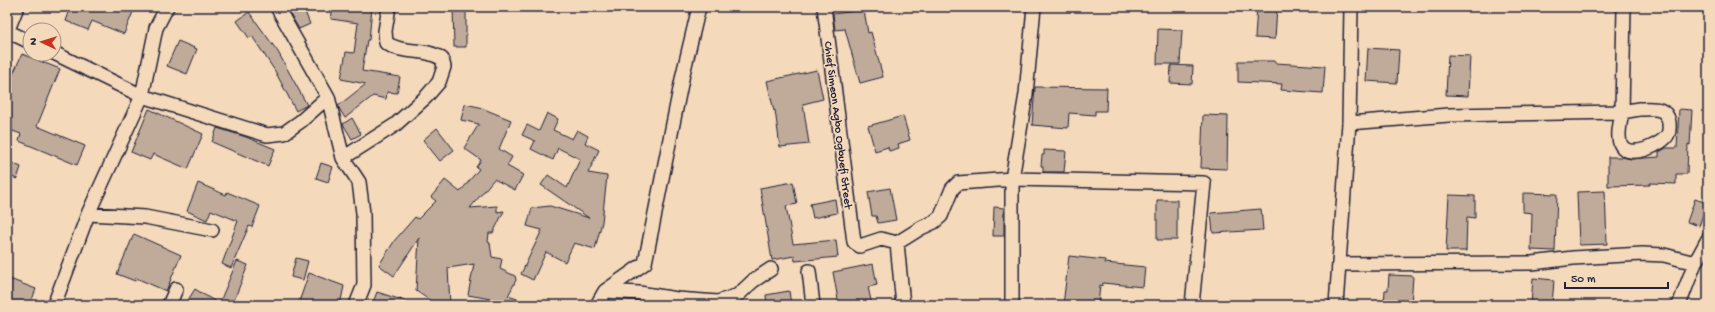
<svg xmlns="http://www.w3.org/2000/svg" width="1715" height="312" font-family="'Gochi Hand',sans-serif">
  <rect width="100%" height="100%" fill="#f4d9ba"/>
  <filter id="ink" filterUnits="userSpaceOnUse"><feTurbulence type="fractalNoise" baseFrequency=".025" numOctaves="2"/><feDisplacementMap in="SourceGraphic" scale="8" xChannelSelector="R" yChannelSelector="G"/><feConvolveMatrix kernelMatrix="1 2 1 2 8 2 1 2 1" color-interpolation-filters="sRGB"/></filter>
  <g filter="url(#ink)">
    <path fill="#c0ab9b" stroke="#22223b" d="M71 7H135L124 34 92 21 88 30 66 21Z
      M286 7H303L310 24 299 29Z
      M333 7H372L369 40H367L362 71 400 77 397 93 387 92 386 99 373 96 345 118 340 110 338 106 366 84 341 79 346 52 354 53 358 23 331 19Z
      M453 7H466V47H454Z
      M1257 7H1277L1275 39 1255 38Z
      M864 10 868 33 871 32 883 77 860 83 845 29 835 30 833 14Z
      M249 12 278 52 307 105 296 111 275 71 252 36 249 38 237 21Z
      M1158 29 1182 30 1180 64H1157Z
      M178 41 197 49 187 74 167 66Z
      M1368 48 1399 50 1397 83 1366 81Z
      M22 54 60 69 37 126 85 146 77 165 19 141 21 134 7 129V80L10 81Z
      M1448 55 1470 56 1468 96 1446 95Z
      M1238 61H1275V63L1325 66 1323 93 1281 90 1282 84 1238 82Z
      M1171 65 1193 66 1192 84 1170 83Z
      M817 70 823 99 803 104 809 144 780 147 775 110 774 111 767 81Z
      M1035 87 1107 88 1106 111H1095V115L1069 113 1068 128 1032 125Z
      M465 104 479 107 511 120 499 149 512 157 507 166 523 175 515 190 494 179 470 208 497 206V212L504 211 493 233H489L488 242 490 243 492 257 502 259 500 269 515 276 516 280 508 296 530 303V305H490L491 299 468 295 474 264 448 268 450 305H437L416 291 419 238 394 276 379 265 395 240 415 217 418 219 436 201 431 197 445 180 460 192 479 169 476 167 481 160 464 148 479 124 461 120Z
      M149 109 203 134 188 169 153 154 150 160 131 152Z
      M1679 109 1692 110 1690 145 1688 144 1687 174H1676V184L1650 183V185L1608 186V157H1622L1631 159 1659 157V152L1666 148H1677Z
      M547 113 558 119 553 130 572 139 577 130 588 136 585 143 599 150 588 173 607 176 602 222 595 249 574 243 565 262 546 252 533 280 521 274 542 230 527 226 532 208 550 206 589 218 541 185 548 175 567 188 580 159 558 148 553 160 531 149 535 141 522 135 527 125 539 131Z
      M1203 115 1228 116 1227 169 1201 168Z
      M903 116 910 140 898 144 899 148 889 151 888 147 875 151 868 126Z
      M352 118 361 134 352 139 343 124Z
      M217 128 246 137 275 149 268 166 212 142Z
      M437 128 454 150 440 161 423 140Z
      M1044 150 1066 151 1064 172H1043V166H1041L1042 155H1044Z
      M7 161 21 167 17 179 7 175Z
      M321 163 333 167 328 182 316 178Z
      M793 182 797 204 786 206 793 244 836 240 838 257 795 261 794 256 772 260 760 188Z
      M198 183 226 195 227 192 260 206 252 227 249 226 231 268 222 264 238 221 211 210 207 220 187 211Z
      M890 188 896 220 878 223 876 216H872L868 192Z
      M1605 191 1607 244 1579 245 1577 192Z
      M1523 193 1557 194 1555 251 1531 250 1532 213 1523 212Z
      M1449 195 1475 196V218L1467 217 1466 251H1446Z
      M835 199 837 213 813 218 810 204Z
      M1695 199 1707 203 1699 226 1687 222Z
      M1157 200H1177V240H1157Z
      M994 207 1004 208V236H993Z
      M1261 209 1263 230 1213 233 1211 213Z
      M134 234 181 255 166 291 136 278 135 281 117 274Z
      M1069 256 1105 260V263L1145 267 1143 287 1103 283 1102 286 1100 285 1098 305H1063Z
      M296 258 308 261 303 280 291 277Z
      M237 261 248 265 232 305H195L188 300 195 289 219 304Z
      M873 264 877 285 868 287 872 305H839L833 272Z
      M309 273 344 286 340 305H308L299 302Z
      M1389 275 1413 276 1411 305H1384L1385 290H1388Z
      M7 278 36 289 30 305H7Z
      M1533 278 1554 280 1552 305H1531Z
      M789 291 791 305H767L766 295Z
      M377 292 411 303 410 305H372Z"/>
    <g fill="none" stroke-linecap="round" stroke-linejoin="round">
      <g stroke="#22223b" stroke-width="16">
        <path id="street" d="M277 7 328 97 343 158 359 182 363 213 364 285 356 305
          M824 7 854 242 860 246 881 239 897 243 921 228 934 222 941 216 952 189 958 183 1012 179 1204 183 1192 305
          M7 31 30 42
          M7 32 17 7
          M54 53 142 96 267 135 284 133 301 121 328 97
          M1639 109C1645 109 1654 108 1660 110 1665 112 1668 116 1669 122 1669 125 1670 130 1668 134 1663 145 1629 160 1621 145 1616 136 1621 121 1622 112Z
          M1349 123 1449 115 1622 112 1624 7
          M343 158 395 125 426 97 439 82 444 67 442 59C425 47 404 55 386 43L385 31 389 7
          M88 214 145 217 212 230
          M897 243 903 305
          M1340 264 1532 263 1573 258 1642 254 1664 255 1695 263
          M809 271 813 305
          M605 291 639 293 677 299 718 302 738 295 753 281 771 269
          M54 305 88 214 142 96 156 28 167 7
          M169 305 176 289
          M597 305 605 291 645 263 683 74 699 7
          M1012 305V179L1026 94 1034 7
          M1336 305 1349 123 1351 7
          M1679 305 1695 263 1708 239"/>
      </g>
      <use href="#street" stroke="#f4d9ba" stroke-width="13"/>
    </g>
  </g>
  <g text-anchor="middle" stroke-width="3" stroke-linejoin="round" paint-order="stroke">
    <g font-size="12" fill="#22223b" stroke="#f4d9ba">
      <text transform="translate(839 125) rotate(83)" y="4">Chief Simeon Agbo Ogbuefi Street</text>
    </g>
  </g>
  <rect width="1715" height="312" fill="none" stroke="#f4d9ba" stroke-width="24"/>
  <rect x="12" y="12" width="1691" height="288" fill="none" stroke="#22223b" stroke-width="1.5" filter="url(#ink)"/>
  <g transform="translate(42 42) rotate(274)"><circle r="19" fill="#f4d9ba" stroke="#a09087"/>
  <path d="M0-3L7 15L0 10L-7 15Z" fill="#c8321e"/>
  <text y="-6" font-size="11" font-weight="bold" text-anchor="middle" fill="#22223b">N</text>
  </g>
  <path d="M1565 282v6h103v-6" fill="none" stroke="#22223b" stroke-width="2"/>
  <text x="1571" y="282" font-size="12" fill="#22223b" stroke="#f4d9ba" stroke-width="3" paint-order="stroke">50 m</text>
</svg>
